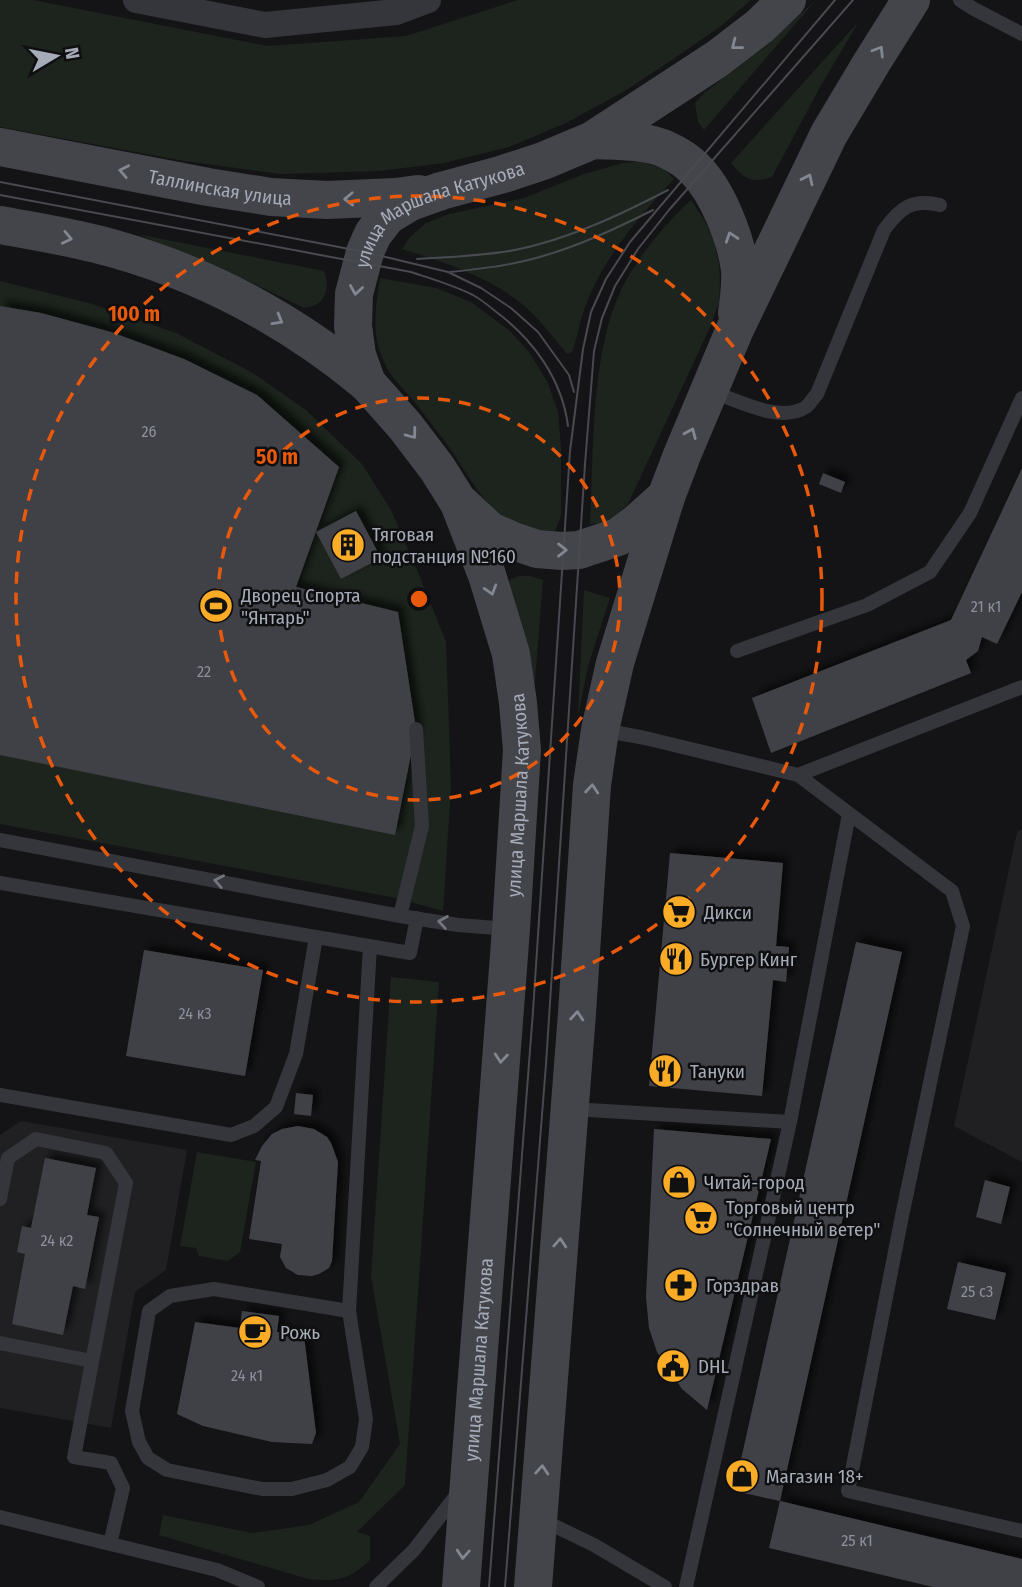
<svg xmlns="http://www.w3.org/2000/svg" width="1022" height="1587" font-family="'Fira Sans Condensed',sans-serif">
  <defs>
    <filter id="shadow"><feDropShadow dx="6" dy="-6" stdDeviation="3.5" flood-color="#0009"/></filter>
  </defs>
  <rect width="100%" height="100%" fill="#141416"/>
  <path fill="#202023" d="M1022 829V1162L954 1126 1017 832Z
    M21 1121 187 1150 166 1270 135 1292 111 1428 0 1408V1135Z"/>
  <path fill="#1c241d" d="M0 0H33L268 46 406 36 518 0H751L721 26 672 60 623 92 566 123 509 147 444 163 380 171 281 174 184 161 0 127Z
    M816 0 704 130 698 122 695 103 705 92 765 47Z
    M859 21 819 89 772 177C753 184 744 179 731 163Z
    M639 161 664 169 674 179C638 218 602 259 584 310 579 324 577 339 572 352L567 354C557 342 547 329 536 317 502 281 448 263 402 249L410 237 426 223 449 214 524 198 584 174 623 163Z
    M691 200 704 220 714 240 719 264 720 280 719 302 711 325 628 504 608 522 590 524C594 451 590 353 622 288 639 255 664 225 691 200Z
    M137 234 324 271C331 288 325 307 304 308L213 264Z
    M380 278 436 288 471 302 510 331 529 352 548 383 558 412 561 448V516L555 531C537 530 519 530 504 519 480 500 466 471 449 447 437 431 425 415 413 400 400 385 389 376 382 357 371 332 376 304 380 278Z
    M0 281 89 303 176 333 253 373 306 410 362 464 391 510 417 570 446 642 451 787 443 911 396 898 0 824Z
    M520 576H530L543 580 533 705 506 584 511 579Z
    M584 590 610 598 588 666 578 716Z
    M391 977 439 982 405 1485 357 1532 370 1536V1560C349 1580 337 1582 308 1579L159 1535 163 1515 252 1533 309 1525 359 1502 400 1444 371 1276Z
    M197 1152 256 1162 240 1252 228 1261 199 1256 196 1248 180 1246Z"/>
  <path fill="#404146" filter="url(#shadow)" d="M0 306 41 313 111 332 184 359 257 395 339 467 296 587 398 612 416 729 395 835 0 755Z
    M1022 468V592L997 644 982 637 978 651 966 660 971 673 771 753 752 698 951 620Z
    M823 473 845 482 841 493 819 484Z
    M356 511 381 558 341 579 316 532Z
    M670 853 783 863 776 946 789 947 786 982 773 980 762 1096 649 1086Z
    M856 942 902 952 780 1501 734 1491Z
    M144 950 263 970 245 1076 126 1056Z
    M296 1093 313 1095 311 1116 294 1114Z
    M298 1126 314 1129 327 1137 331 1143 338 1162 332 1261 329 1268 319 1274 312 1276 298 1275 286 1268 280 1257 282 1244 249 1239 261 1161 255 1160 262 1146 272 1134 282 1129Z
    M654 1129 771 1139 707 1410 682 1389 657 1352 649 1328 646 1297Z
    M45 1158 96 1168 87 1215 99 1217 85 1289 73 1286 63 1335 12 1324 25 1254 17 1252 22 1226 31 1228Z
    M985 1180 1010 1187 1001 1224 976 1217Z
    M958 1262 1006 1273 995 1320 947 1309Z
    M242 1311 279 1316 277 1332 304 1336 316 1433 312 1444 272 1442 203 1426 177 1414 195 1322 240 1328Z
    M780 1501 1022 1559V1587H933L769 1548Z"/>
  <g fill="none" stroke-linecap="round" stroke-linejoin="round">
    <path stroke="#35363b" stroke-width="14" d="M960 0 974 9 1022 34
      M710 391C737 400 780 424 806 407 810 404 813 398 817 394L884 230C900 208 912 198 940 205
      M737 651 867 605 930 572 970 513 1022 398
      M602 730 645 738 798 775 952 891 963 926 902 1216 848 1491 1022 1531
      M798 775 1022 687
      M0 840 400 916 458 925 509 929
      M0 883 410 953 417 918
      M400 916 422 826 416 729
      M0 1095 231 1135 254 1126 276 1107 296 1054 316 937
      M572 1109 790 1122
      M0 1199 8 1158 36 1139 106 1153 126 1183 74 1457 111 1463 123 1488 110 1544
      M349 1311 214 1289 170 1296 149 1311 132 1411 139 1442 148 1458 167 1470 262 1489H292L327 1480 350 1467 362 1447 366 1419 349 1311 370 946
      M0 1343 92 1361
      M0 1517 217 1570 258 1587
      M540 1519 594 1545 665 1587
      M376 1587 414 1550 458 1493
      M686 1587 790 1122 849 814"/>
    <path stroke="#35363b" stroke-width="26" d="M136 0 265 25 396 12 428 0"/>
    <g stroke="#43454b" stroke-width="38">
      <path d="M593 140C615 141 648 140 667 150 676 154 687 161 694 168 717 190 736 238 740 270 741 284 739 299 737 313"/>
      <path id="s1" d="M0 147 208 187 271 197 327 200 396 197 418 194"/>
      <path d="M0 225C38 232 77 238 115 249 207 275 293 322 367 383"/>
      <path d="M461 504 490 531 513 541 537 549 562 551 579 550 618 537 638 522 666 497"/>
      <path id="s2" d="M461 1587 511 929 522 750 518 703 511 654 487 575 459 503 437 468 405 426 367 383 357 355 353 326 354 294 365 252 373 234 387 216 410 202 441 191 500 175 543 161 593 140 717 59 760 26 787 0"/>
      <path d="M533 1587 577 1013 592 785 600 730 615 663 666 497 682 455 735 329 829 134 872 62 911 0"/>
    </g>
    <path stroke="#484a50" stroke-width="2" d="M0 182 365 252 448 272 481 288 511 308 538 332 569 375 574 392
      M0 195 411 272C432 279 453 285 473 295 480 299 488 305 495 311 533 339 562 379 568 426
      M417 259C450 257 483 256 515 250 569 239 620 215 668 190
      M450 272C479 269 508 266 536 258 577 247 615 229 653 210
      M489 1587 533 1011 570 451 583 349 591 312 606 279 630 242 835 0
      M505 1587 546 1064 585 464 594 351 602 318 615 286 638 249 669 210 853 0"/>
  </g>
  <defs><path id="oneway-chevron" d="M-2-3.5L2.5 0L-2 3.5" fill="none" stroke-width="1.6" stroke-linecap="round" stroke-linejoin="round" transform="scale(1.75)"/></defs>
  <g stroke="#838791">
    <use href="#oneway-chevron" transform="translate(736 45) rotate(142)"/>
    <use href="#oneway-chevron" transform="translate(879 51) rotate(-58)"/>
    <use href="#oneway-chevron" transform="translate(124 171) rotate(-169)"/>
    <use href="#oneway-chevron" transform="translate(808 179) rotate(-64)"/>
    <use href="#oneway-chevron" transform="translate(349 199) rotate(178)"/>
    <use href="#oneway-chevron" transform="translate(731 237) rotate(-108)"/>
    <use href="#oneway-chevron" transform="translate(67 238) rotate(12)"/>
    <use href="#oneway-chevron" transform="translate(356 290) rotate(99)"/>
    <use href="#oneway-chevron" transform="translate(278 320) rotate(30)"/>
    <use href="#oneway-chevron" transform="translate(691 433) rotate(-67)"/>
    <use href="#oneway-chevron" transform="translate(412 434) rotate(53)"/>
    <use href="#oneway-chevron" transform="translate(562 550)"/>
    <use href="#oneway-chevron" transform="translate(491 590) rotate(73)"/>
    <use href="#oneway-chevron" transform="translate(592 789) rotate(-85)"/>
    <use href="#oneway-chevron" transform="translate(577 1016) rotate(-86)"/>
    <use href="#oneway-chevron" transform="translate(501 1058) rotate(95)"/>
    <use href="#oneway-chevron" transform="translate(560 1243) rotate(-86)"/>
    <use href="#oneway-chevron" transform="translate(542 1470) rotate(-86)"/>
    <use href="#oneway-chevron" transform="translate(463 1554) rotate(94)"/>
  </g>
  <g stroke="#73767f">
    <use href="#oneway-chevron" transform="translate(219 881) rotate(-169)"/>
    <use href="#oneway-chevron" transform="translate(443 922) rotate(-171)"/>
  </g>
  <g fill="none" stroke="#e8590c" stroke-width="3.5" stroke-dasharray="12 9">
    <circle cx="419" cy="599" r="201"/>
    <circle cx="419" cy="599" r="403"/>
  </g>
  <defs>
    <g id="building-disc" transform="scale(1.75)"><circle r="9.5" fill="#fbac27" stroke="#0f0f11"/><path d="M-4-6H4V6H1V3H-1V6H-4ZM-2.5-4.3h1.7v1.8h-1.7ZM.8-4.3h1.7v1.8H.8ZM-2.5-1h1.7V.8h-1.7ZM.8-1h1.7V.8H.8Z" fill="#111"/></g>
    <g id="stadium-disc" transform="scale(1.75)"><circle r="9.5" fill="#fbac27" stroke="#0f0f11"/><path d="M0-5a6.5 5 0 1 0 0 10a6.5 5 0 1 0 0-10ZM-3.5-1.8h7v3.6h-7Z" fill="#111"/></g>
    <g id="supermarket-disc" transform="scale(1.75)"><circle r="9.5" fill="#fbac27" stroke="#0f0f11"/><path d="M-6-5.5h2.5l.6 2H6L4.5 2H-2.5L-4.4-4H-6ZM-1.5 3.2a1.3 1.3 0 1 0 .1 0ZM3 3.2a1.3 1.3 0 1 0 .1 0Z" fill="#111"/></g>
    <g id="restaurant-disc" transform="scale(1.75)"><circle r="9.5" fill="#fbac27" stroke="#0f0f11"/><path d="M-5-6h1v4h1v-4h1v4h1v-4h1v5L-1.5 .5V6h-2V.5L-5-1ZM5-6V6H3V1.5H1.5Q1.5-4 5-6Z" fill="#111"/></g>
    <g id="shop-disc" transform="scale(1.75)"><circle r="9.5" fill="#fbac27" stroke="#0f0f11"/><path d="M-5-2.5h2.3a2.7 3.5 0 0 1 5.4 0H5L5.5 6h-11ZM-1.5-2.5h3a1.5 2.3 0 0 0-3 0Z" fill="#111"/></g>
    <g id="pharmacy-disc" transform="scale(1.75)"><circle r="9.5" fill="#fbac27" stroke="#0f0f11"/><path d="M-2-6h4v4h4v4h-4v4h-4v-4h-4v-4h4Z" fill="#111"/></g>
    <g id="cafe-disc" transform="scale(1.75)"><circle r="9.5" fill="#fbac27" stroke="#0f0f11"/><path d="M-5.5-4.5H6V0H3Q3 3.5 0 3.5H-2.5Q-5.5 3.5-5.5 0ZM3-3.2v2h1.7v-2ZM-6 4.5H4V6H-6Z" fill="#111"/></g>
    <g id="civic-disc" transform="scale(1.75)"><circle r="9.5" fill="#fbac27" stroke="#0f0f11"/><path d="M-.6-6.5H3V-4.5H.6V-3L4-1V1h2V6H-6V1h2V-1L-.6-3ZM-1.2 2.5V6h2.4V2.5Z" fill="#111"/></g>
  </defs>
  <g fill-rule="evenodd">
    <use href="#building-disc" x="348" y="545"/>
    <use href="#stadium-disc" x="216" y="606"/>
    <use href="#supermarket-disc" x="679" y="912"/>
    <use href="#restaurant-disc" x="676" y="959"/>
    <use href="#restaurant-disc" x="665" y="1071"/>
    <use href="#shop-disc" x="679" y="1182"/>
    <use href="#supermarket-disc" x="701" y="1218"/>
    <use href="#pharmacy-disc" x="681" y="1285"/>
    <use href="#cafe-disc" x="255" y="1332"/>
    <use href="#civic-disc" x="673" y="1366"/>
    <use href="#shop-disc" x="742" y="1476"/>
  </g>
  <g text-anchor="middle" stroke-width="5" stroke-linejoin="round" paint-order="stroke">
    <g font-size="16" fill="#8c909b">
      <text x="149" y="437">26</text>
      <text x="986" y="612">21 к1</text>
      <text x="204" y="677">22</text>
      <text x="195" y="1019">24 к3</text>
      <text x="57" y="1246">24 к2</text>
      <text x="977" y="1297">25 с3</text>
      <text x="247" y="1381">24 к1</text>
      <text x="857" y="1546">25 к1</text>
    </g>
    <g font-size="19" fill="#a5abb7" stroke="#0f0f11">
      <text dy="7" stroke="none"><textPath href="#s1" startOffset="224">Таллинская улица</textPath></text>
      <text dy="7" stroke="none"><textPath href="#s2" startOffset="1468">улица Маршала Катукова</textPath></text>
      <text dy="7" stroke="none"><textPath href="#s2" startOffset="794">улица Маршала Катукова</textPath></text>
      <text dy="7" stroke="none"><textPath href="#s2" startOffset="228">улица Маршала Катукова</textPath></text>
    </g>
    <g font-size="19" fill="#a5abb7" stroke="#0f0f11" text-anchor="start">
      <text x="372" y="541">Тяговая<tspan x="372" dy="22">подстанция №160</tspan></text>
      <text x="241" y="602">Дворец Спорта<tspan x="241" dy="22">"Янтарь"</tspan></text>
      <text x="704" y="919">Дикси</text>
      <text x="700" y="966">Бургер Кинг</text>
      <text x="690" y="1078">Тануки</text>
      <text x="704" y="1189">Читай-город</text>
      <text x="726" y="1214">Торговый центр<tspan x="726" dy="22">"Солнечный ветер"</tspan></text>
      <text x="706" y="1292">Горздрав</text>
      <text x="280" y="1339">Рожь</text>
      <text x="698" y="1373">DHL</text>
      <text x="766" y="1483">Магазин 18+</text>
    </g>
  </g>
  <circle cx="419" cy="599" r="10" fill="#e8590c" stroke="#0f0f11" stroke-width="3.5"/>
  <g font-size="21" text-anchor="middle" font-weight="bold" fill="#e8590c" stroke="#0f0f11" stroke-width="5" stroke-linejoin="round" paint-order="stroke">
    <text x="134" y="321">100 m</text>
    <text x="277" y="464">50 m</text>
  </g>
  <g transform="translate(56 56) rotate(80)" stroke="#0f0f11" stroke-width="5" paint-order="stroke">
  <path d="M0-5L12 26L0 18L-12 26Z" fill="#a5abb7"/>
  <text y="-10" font-size="19" font-weight="bold" text-anchor="middle" fill="#a5abb7">N</text>
  </g>
</svg>
